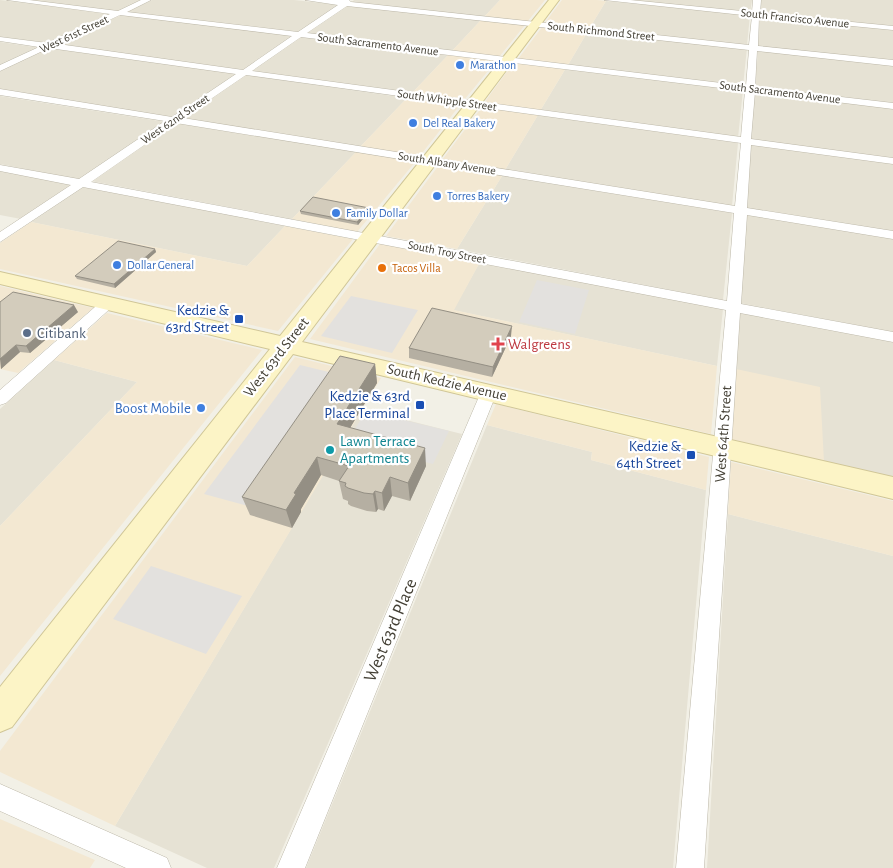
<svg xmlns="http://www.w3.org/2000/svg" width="893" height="868" font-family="'Alegreya Sans',sans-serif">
  <rect width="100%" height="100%" fill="#f2f0e6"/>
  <path fill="#e6e2d4" d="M0 0 113 14 49 43 0 37Z
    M23 0H144L119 12Z
    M152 0H294L340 5 298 33 126 12Z
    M354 0H500L484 17 351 3Z
    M621 0H752L750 13Z
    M761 0H893V26L760 13Z
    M606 1 750 15 747 45 589 29Z
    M346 6 481 20 452 51 305 34Z
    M121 15 294 36 244 70 56 44Z
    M760 16 893 29V61L758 46Z
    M588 31 747 48 743 86 568 65Z
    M301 36 449 54 412 93 251 71Z
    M0 42 41 48 0 66Z
    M48 48 237 74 173 118 0 90V71Z
    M758 50 893 64V104L755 87Z
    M566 68 743 90 738 138 540 111Z
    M245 75 407 98 360 147 181 119Z
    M754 91 893 108V159L751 139Z
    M0 96 166 122 80 180 0 164Z
    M538 115 738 143 732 206 505 170Z
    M175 123 356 152 292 219 91 181Z
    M751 144 893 164V231L747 208Z
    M0 171 72 185 21 219 0 215Z
    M502 176 732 213 723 300 457 249Z
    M82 187 285 226 247 266 31 222Z
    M747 215 893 239V332L740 303Z
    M480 262 723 309 717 366 453 310Z
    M740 312 893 342V478L824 462 736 369Z
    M54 360 137 382 0 526V409Z
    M362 409 462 434 274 868H207L115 826Z
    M487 425 592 452 591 460 706 490 673 868H306Z
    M728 514 893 556V868H707Z"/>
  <path fill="#f3e8d2" d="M500 0H545L527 22 484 17Z
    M562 0H597L606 1 589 29 544 24Z
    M481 20 525 25 499 57 452 51Z
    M543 26 588 31 568 65 518 59Z
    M449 54 497 60 464 100 412 93Z
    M514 62 566 68 540 111 484 103Z
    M407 98 460 105 419 157 360 147Z
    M482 107 538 115 505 170 442 160Z
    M356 152 416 161 357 232 292 219Z
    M439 165 502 176 457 249 386 236Z
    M31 222 247 266 285 226 353 239 278 331 0 269V243Z
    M380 244 480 262 454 310 717 366 711 434 310 339Z
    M0 286 93 308 18 373 0 369Z
    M107 313 262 350 0 676V526L137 382 54 360Z
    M295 357 381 378 115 826 0 772V751Z
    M736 369 820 387 824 462 731 439Z
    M496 404 709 457 706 490 591 460 592 452 487 425Z
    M731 462 893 501V556L728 514Z
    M0 819 95 860 90 868H0Z"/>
  <path fill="#e3e1de" d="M537 280 589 290 575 334 519 322Z
    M351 296 418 310 392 353 321 336Z
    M300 365 337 374 248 506 204 494Z
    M366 411 449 431 433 464 347 442Z
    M151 566 242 596 206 654 113 619Z"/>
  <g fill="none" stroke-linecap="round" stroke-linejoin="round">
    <g stroke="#bdb8a9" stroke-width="1">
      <path id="street" d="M7 0H29L118 11 141 0H151L127 12 298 32 338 5 305 0H349L351 2 749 45 752 16 604 0H630L752 12 753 0H761L760 13 893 26V30L759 17 758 46 893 60V66L757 51 755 87 893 103V109L755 92 751 139 893 158V164L751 145 747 208 893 231V239L747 215 741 304 893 332V342L740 313 704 868H676L726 310 83 187 0 242V232L71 185 0 171V165L79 179 165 121 0 95V89L172 117 236 74 49 48 0 71V65L39 47 0 41V37L47 43 110 14ZM347 6 749 50 746 86 307 33ZM120 15 292 36 243 70 58 44ZM301 37 745 91 741 137 252 71ZM246 75 741 143 735 206 183 118ZM176 123 734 213 727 301 91 182Z
        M108 299 113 300 115 303 113 306 6 403 0 405V390L103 300Z
        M489 386 495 388 497 392 305 868H277L481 392 483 388Z
        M0 784 167 858 171 868H126L0 811Z"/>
    </g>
    <g stroke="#d0c697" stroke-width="2">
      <path id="secondary" d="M549 0H559L302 342 893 477V499L293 354 12 727 0 732V687L270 349 0 284V272L280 336Z"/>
    </g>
    <use href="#street" fill="#fff" fill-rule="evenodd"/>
    <use href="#secondary" fill="#fcf4c6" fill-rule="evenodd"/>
  </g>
  <path fill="#b5afa2" d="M369 208V211L358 225 301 214 300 211Z
    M155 249 156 252 115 288 77 279 75 276Z
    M0 302 78 312 30 353 20 352 1 369Z
    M511 336 492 377 409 358V348Z
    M375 364 377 383 350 428 426 466 410 501 392 496 384 511 378 509 376 512 367 511 351 506 348 504V501L343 499 339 481 321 475 301 509V512L292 528 250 515 242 497Z"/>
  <path fill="#948f84" d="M369 208V211L358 225 357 222Z
    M155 249 156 252 115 288 114 284Z
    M74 305 78 312 30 353 26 346Z
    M512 326 511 336 492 377 493 367Z
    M16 345 20 352 1 369 0 359Z
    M375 364 377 383 341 443 337 424Z
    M425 448 426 466 410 501 408 483Z
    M317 457 321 475 301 509V512L292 528 286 510 294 493Z
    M390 477 392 496 384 511 382 493Z
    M375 491 378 509 376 512 373 494Z"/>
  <path fill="#d3ccbc" stroke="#948f84" d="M313 197 369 208 357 222 300 211Z
    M118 241 155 249 114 284 75 276Z
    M13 292 74 305 26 346 16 345 0 359V302Z
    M432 308 512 326 493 367 409 348Z
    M340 356 375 364 337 424 425 448 408 483 390 477 382 493 375 491 373 494 364 493 348 488 345 486 346 483 339 481 349 466 317 457 294 493 296 494 286 510 242 497Z"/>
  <g fill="#3f7fe0" stroke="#fff" stroke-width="2">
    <circle cx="460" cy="65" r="5"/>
    <circle cx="413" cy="123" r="5"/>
    <circle cx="437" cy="196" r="5"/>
    <circle cx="336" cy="213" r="5"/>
    <circle cx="117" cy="265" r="5"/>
    <circle cx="201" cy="408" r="5"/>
  </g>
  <circle fill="#e8710a" stroke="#fff" stroke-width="2" cx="382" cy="268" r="5"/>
  <g fill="#1a4fb4" stroke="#fff" stroke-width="2">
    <rect x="234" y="314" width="10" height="10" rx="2.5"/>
    <rect x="415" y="400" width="10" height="10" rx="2.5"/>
    <rect x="686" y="450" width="10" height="10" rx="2.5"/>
  </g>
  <circle fill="#5c6f8a" stroke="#fff" stroke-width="2" cx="27" cy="333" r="5"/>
  <path fill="#e0444e" stroke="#fff" stroke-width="2" d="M495.5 336.5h5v5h5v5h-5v5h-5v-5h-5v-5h5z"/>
  <circle fill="#0f9aa8" stroke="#fff" stroke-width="2" cx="330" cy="450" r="5"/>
  <g text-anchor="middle" stroke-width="4.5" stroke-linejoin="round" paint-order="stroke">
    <g font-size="12" fill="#444035" stroke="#fff">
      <text transform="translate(795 18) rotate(6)" y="4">South Francisco Avenue</text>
      <text transform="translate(601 31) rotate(6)" y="4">South Richmond Street</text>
      <text transform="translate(74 34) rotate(-25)" y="4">West 61st Street</text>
      <text transform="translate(378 44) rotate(7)" y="4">South Sacramento Avenue</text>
      <text transform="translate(780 92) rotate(7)" y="4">South Sacramento Avenue</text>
      <text transform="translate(447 100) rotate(8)" y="4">South Whipple Street</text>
      <text transform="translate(175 119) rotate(-34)" y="4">West 62nd Street</text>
      <text transform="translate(447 163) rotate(9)" y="4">South Albany Avenue</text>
      <text transform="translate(447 252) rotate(11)" y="4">South Troy Street</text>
    </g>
    <g font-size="12" fill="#366cbe" stroke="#fff" text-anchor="start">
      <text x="470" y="69">Marathon</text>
      <text x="423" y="127">Del Real Bakery</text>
      <text x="447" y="200">Torres Bakery</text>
      <text x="346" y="217">Family Dollar</text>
      <text x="127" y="269">Dollar General</text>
    </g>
    <g font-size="12" fill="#c56008" stroke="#fff" text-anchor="start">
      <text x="392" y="272">Tacos Villa</text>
    </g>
    <g font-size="15" fill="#164399" stroke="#fff" text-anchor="end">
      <text x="229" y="315">Kedzie &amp;<tspan x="229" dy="17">63rd Street</tspan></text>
      <text x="410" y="401">Kedzie &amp; 63rd<tspan x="410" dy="17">Place Terminal</tspan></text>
      <text x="681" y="451">Kedzie &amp;<tspan x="681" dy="17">64th Street</tspan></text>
    </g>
    <g font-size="15" fill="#4e5e75" stroke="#fff" text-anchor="start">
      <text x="37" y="338">Citibank</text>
    </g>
    <g font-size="15" fill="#be3a42" stroke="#fff" text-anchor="start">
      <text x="508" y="349">Walgreens</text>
    </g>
    <g font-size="15" fill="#444035" stroke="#fff">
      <text transform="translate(276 357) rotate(-52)" y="5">West 63rd Street</text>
      <text transform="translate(447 382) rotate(13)" y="5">South Kedzie Avenue</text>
      <text transform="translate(723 434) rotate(-86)" y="5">West 64th Street</text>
    </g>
    <g font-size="15" fill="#366cbe" stroke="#fff" text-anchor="end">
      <text x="191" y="413">Boost Mobile</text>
    </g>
    <g font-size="15" fill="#0d838f" stroke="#fff" text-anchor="start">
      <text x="340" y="446">Lawn Terrace<tspan x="340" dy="17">Apartments</tspan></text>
    </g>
    <g font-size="18" fill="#444035" stroke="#fff">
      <text transform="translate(390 630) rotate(-67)" y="6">West 63rd Place</text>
    </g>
  </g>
</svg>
